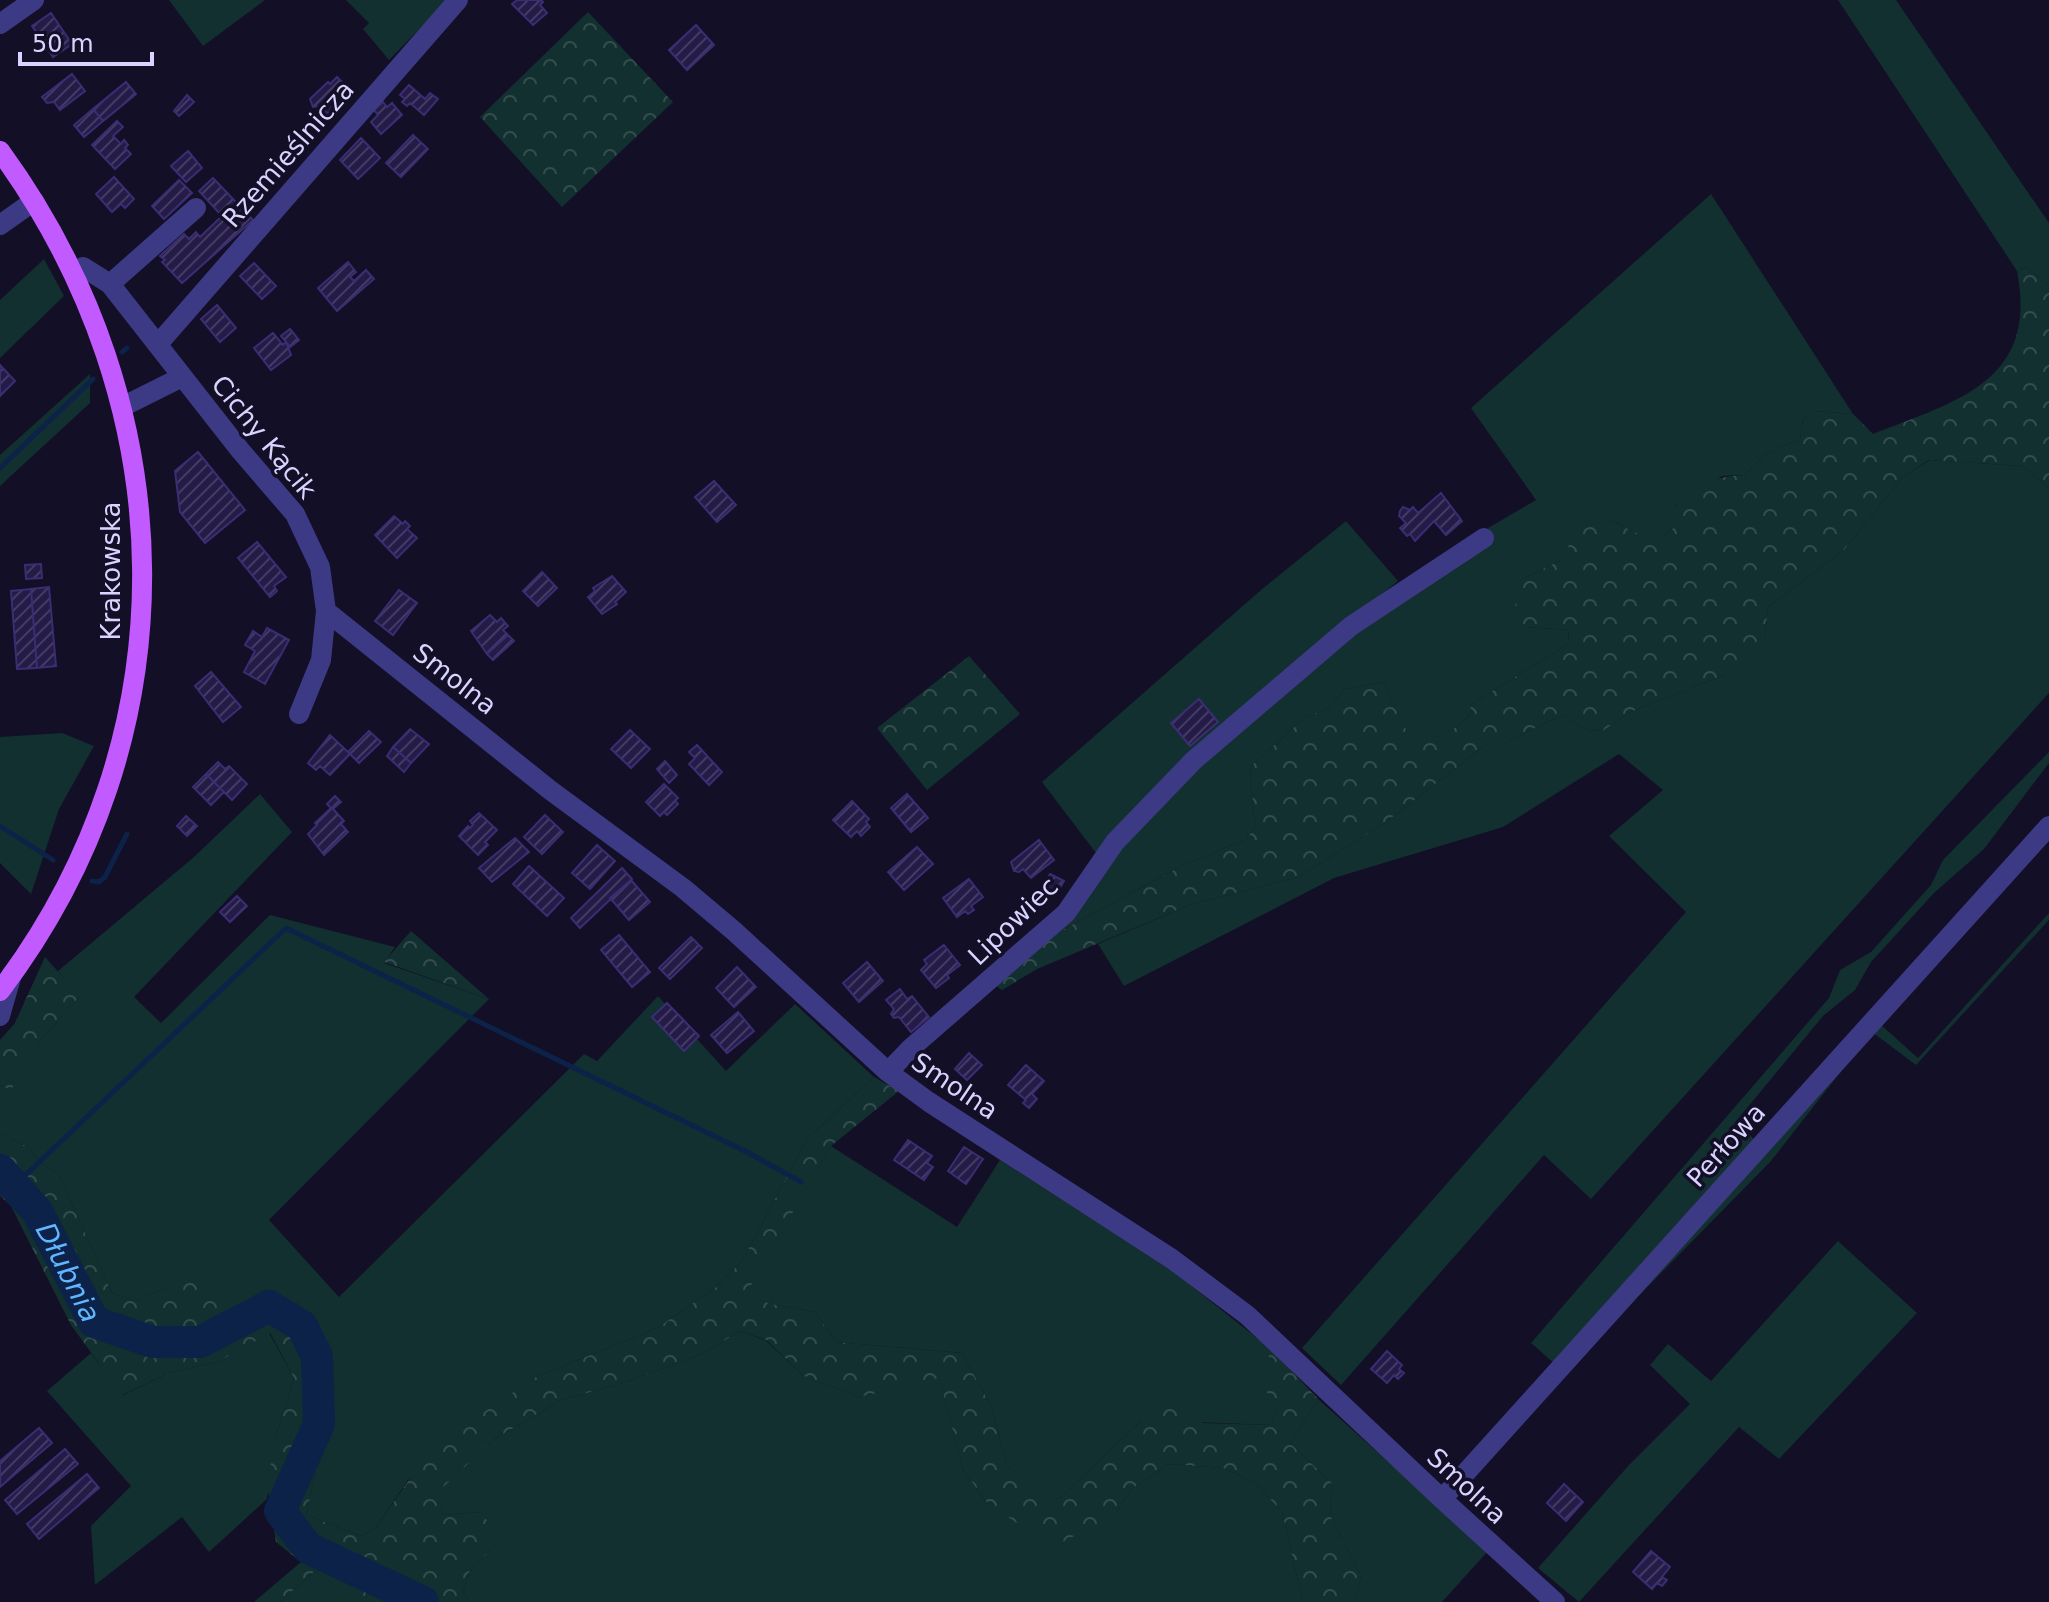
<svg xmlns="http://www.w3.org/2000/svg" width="2049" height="1602" font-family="'DejaVu Sans',sans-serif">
  <defs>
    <pattern id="forest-crowns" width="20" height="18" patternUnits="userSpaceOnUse" patternTransform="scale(2)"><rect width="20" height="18" fill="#12302f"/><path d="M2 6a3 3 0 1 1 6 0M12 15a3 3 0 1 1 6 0" fill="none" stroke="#344d4e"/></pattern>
    <pattern id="building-hatch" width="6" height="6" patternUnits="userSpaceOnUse" patternTransform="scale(2)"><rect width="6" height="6" fill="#241b47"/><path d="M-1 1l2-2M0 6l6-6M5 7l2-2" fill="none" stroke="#433b63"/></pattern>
  </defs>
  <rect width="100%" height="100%" fill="#130f26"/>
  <path fill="#12302f" d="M169 0H265L203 46Z
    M346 0H448L389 60 363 29 369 23Z
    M1838 0H1896L2049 223V287L2027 267 2017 271Z
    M1711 194 1853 414 1815 411 1803 418 1800 439 1766 454 1744 475 1722 476 1676 505 1675 527 1663 536 1636 533 1609 519 1563 559 1525 578V627L1569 630 1568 644 1470 705 1471 714C1456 730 1434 742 1411 741L1383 682 1344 689 1330 707 1303 719 1250 767 1255 828 1246 839 1180 867 1057 933 1113 854 1181 780 1354 634 1494 541 1488 528 1536 500 1471 408Z
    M44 259 64 296 0 358V300Z
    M90 374V403L0 486V455Z
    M1930 460 2023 466 2049 488V693L1591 1199 1544 1155 1341 1385 1302 1348 1686 912 1609 836 1663 790 1619 754 1503 827 1334 878 1124 986 1098 944 1189 905 1298 877 1382 825 1487 744H1502L1562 715 1587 730 1603 731 1628 713 1724 675 1765 636 1768 607 1844 550 1903 477Z
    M1346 521 1398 581 1349 620 1096 853 1042 782 1261 590Z
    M62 733 94 746 59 809 31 894 0 863V737Z
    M2049 752V763L1984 849 1934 893 1871 962 1855 990 1823 1016 1738 1119 1765 1154 1880 1024 1918 1058 2049 913V920L1916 1065 1872 1032 1771 1161 1564 1372 1531 1343 1829 998 1840 970 1871 952 1931 885 1943 860Z
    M260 794 292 832 134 997 161 1023 270 915 395 947 384 963 489 999 269 1220 339 1297 584 1054 597 1061 658 996 726 1071 795 1004 874 1077 807 1139 742 1261 715 1288 657 1328 536 1377 408 1480 375 1529 361 1536 306 1515 315 1475 333 1416 331 1345 298 1303 265 1293 232 1308 168 1287 136 1301 112 1293 59 1175 41 1163 28 1147 0 1133V1085L11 1089 42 1039 79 997 58 971 194 857Z
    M831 1146 957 1227 1000 1160 1170 1269 1272 1350 1278 1404 1271 1425 1142 1420 1059 1499 1037 1493 1007 1465 991 1406 962 1353 836 1342 815 1312 776 1305 744 1296Z
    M1838 1241 1917 1313 1779 1459 1739 1427 1579 1602 1538 1568 1629 1465 1690 1404 1650 1365 1668 1344 1711 1381Z
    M740 1331 765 1340 804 1376 860 1397 939 1377 963 1470 988 1504 1113 1516 1133 1488 1169 1464 1223 1468 1253 1481 1282 1512 1303 1602H471L463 1592 469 1572 496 1545 480 1512 442 1515 437 1492 493 1440 561 1400 620 1384 704 1353Z
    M269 1333 294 1378 276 1436 267 1499 209 1552 182 1517 95 1585 91 1526 131 1486 47 1391 91 1353 123 1395 169 1373 217 1362Z
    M1318 1399 1488 1551 1442 1602H1355L1361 1576 1330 1515 1333 1484 1290 1443Z
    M315 1571 353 1598 349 1602H280Z"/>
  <path fill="url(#forest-crowns)" d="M588 12 673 102 562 207 480 117Z
    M2027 267 2049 287V488L2023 466 1929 460 1903 477 1844 550 1768 607 1765 636 1757 654 1724 675 1628 713 1603 731 1587 730 1562 715 1502 744H1487L1382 825 1298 877 1189 905 1037 969 1002 990 995 985 1057 933 1180 867 1246 839 1255 828 1250 767 1303 719 1330 707 1344 689 1383 682 1411 740C1434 742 1456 730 1471 714L1470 705 1568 644 1569 630 1525 627 1513 612 1525 578 1563 559 1574 533 1609 519 1636 533 1650 529 1663 536 1675 527C1675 521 1674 513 1676 507 1682 483 1723 476 1744 475L1766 454 1800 439 1803 418 1815 411 1853 414 1873 434C1956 401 2039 382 2017 271Z
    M969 656 1020 714 927 790 877 728Z
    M411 931 489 999 384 962Z
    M45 957 80 996 42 1039 11 1090 0 1085V1040L15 1023Z
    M874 1077 899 1091 831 1146 745 1296 776 1305 815 1312 836 1342 962 1353 991 1406 1007 1465 1037 1492 1059 1499 1142 1420 1175 1402 1203 1423 1271 1425 1278 1404 1256 1381 1272 1350 1318 1399 1290 1443 1333 1484 1330 1515 1361 1576 1355 1602H1303L1282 1512 1253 1481 1223 1468 1169 1464 1133 1488 1113 1516 1053 1547 988 1504 963 1470 939 1378 860 1397 804 1376 766 1340 740 1331 704 1353 620 1384 561 1400 493 1440 438 1492 442 1515 480 1512 495 1530 496 1545 469 1572 463 1592 471 1602H349L352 1598 315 1571 280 1602H254L301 1562 276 1542 267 1485 276 1436 294 1378 270 1333 217 1362 169 1373 122 1395 71 1325 11 1206 0 1196V1133L28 1147 41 1163 59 1175 112 1293 136 1301 168 1287 196 1281 232 1308 265 1292 298 1303 331 1345 333 1416 315 1475 306 1515 361 1536 375 1529 431 1448 536 1377 657 1328 715 1288 742 1261 807 1139Z"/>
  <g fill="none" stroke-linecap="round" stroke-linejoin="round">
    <path stroke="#0c2248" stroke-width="5" d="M122 352 127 348
      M0 468 93 379
      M0 826 53 860
      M92 881 99 882 105 877 127 834
      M14 1186 286 928 747 1152 801 1182"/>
    <path stroke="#0c2248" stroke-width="32" id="s1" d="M0 1170 37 1211 94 1322 153 1342H200L269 1306 302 1326 317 1357 319 1424 280 1511 308 1548 423 1602"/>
  </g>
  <path fill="url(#building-hatch)" stroke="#3b2d73" stroke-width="2" d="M517 0H541L543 2 540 5 547 13 533 25 512 4Z
    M51 13 72 44 53 57 32 26Z
    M696 25 714 45 687 70 669 50Z
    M72 74 85 91 60 110 54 102 47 103 42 97Z
    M337 77 351 91 328 114 319 106 313 107 310 99 328 82 330 84Z
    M126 82 136 94 103 121 93 109Z
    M409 85 425 99 430 93 438 99 424 115 410 103 407 106 402 102 405 99 400 95Z
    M187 95 194 102 179 116 174 111Z
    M383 102 387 107 392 103 402 115 381 134 371 122 378 115 374 110Z
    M93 109 103 121 84 137 74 125Z
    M117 121 123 127 113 136 121 144 124 140 128 145 125 148 131 154 115 169 92 145Z
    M413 135 428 149 401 177 386 163Z
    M361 138 380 158 358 179 340 160Z
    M188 151 202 168 186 182 171 166Z
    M114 177 134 199 125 208 121 204 112 212 96 194Z
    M213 178 253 220 182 283 162 262 165 260 160 256 184 234 189 239 196 232 200 237 222 216 199 191Z
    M179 180 192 193 164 219 152 206Z
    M348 262 356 272 350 277 354 281 366 270 374 279 337 311 318 288Z
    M254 263 276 286 262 299 240 276Z
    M217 305 236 328 220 342 201 319Z
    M290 329 299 340 290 347 281 336Z
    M273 333 283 345 286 342 291 355 271 370 254 348Z
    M0 365 15 381 0 396Z
    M198 452 245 510 205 543 180 512 175 471Z
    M714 481 736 505 717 522 695 497Z
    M1441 493 1462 521 1446 535 1434 521 1415 541 1410 534 1407 536 1400 528 1406 523 1399 516 1400 511 1403 507 1410 510 1413 507 1418 513Z
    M394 516 403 524 405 521 410 526 407 529 417 538 397 558 375 535Z
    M257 542 286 577 274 586 277 591 270 597 238 558Z
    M41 564 42 578 26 579 25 565Z
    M542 572 557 588 538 606 523 591Z
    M612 576 626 592 615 602 617 604 602 614 588 597 595 591 593 588Z
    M49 587 56 666 37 668 31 589Z
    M31 589 37 668 17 669 11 591Z
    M399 590 417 603 393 635 375 621Z
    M490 615 497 622 501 618 508 626 503 630 508 635 487 654 471 631Z
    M267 628 289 640 265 684 244 672 255 651 245 645 253 631 262 637Z
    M508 635 514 641 493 660 487 654Z
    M211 672 241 707 223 722 195 686Z
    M1199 699 1218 722 1190 746 1171 723Z
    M410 729 429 744 411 763 393 747Z
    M630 730 650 749 631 768 611 749Z
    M369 731 381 742 359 763 348 752Z
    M330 735 350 754 330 775 320 766 316 770 308 763Z
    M697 745 722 772 709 785 689 764 695 758 689 752Z
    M393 747 411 763 404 772 387 756Z
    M665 761 677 775 669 783 657 769Z
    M218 762 225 769 229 766 247 784 232 800 206 774Z
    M206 774 224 792 211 805 193 787Z
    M664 784 678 798 675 801 678 804 667 815 664 812 660 816 646 802Z
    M907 794 928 818 911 832 891 808Z
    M335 796 341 802 333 809 344 821 341 824 348 832 324 855 308 834 317 825 315 823 331 808 327 804Z
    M852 801 869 819 866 822 870 827 861 836 857 831 851 837 833 820Z
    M479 813 497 830 485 842 488 845 478 855 459 836 468 826 470 828 473 825 470 821Z
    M545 815 563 832 542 854 524 837Z
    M186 816 197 826 187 836 177 826Z
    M515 838 529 852 492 882 479 868Z
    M1039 840 1054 860 1031 878 1023 869 1019 872 1014 871 1011 862Z
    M597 845 615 861 590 889 572 873Z
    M917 847 933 864 904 890 888 872Z
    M529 866 564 898 547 916 513 884Z
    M622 868 632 879 580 928 571 918Z
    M1050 874 1064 881 1056 895 1042 888Z
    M969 879 983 897 971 906 974 910 968 914 965 911 957 917 943 898Z
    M631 880 650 902 629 920 610 898Z
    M237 896 247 906 230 922 220 912Z
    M619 935 650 972 632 987 601 950Z
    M691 937 702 948 670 979 659 968Z
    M944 945 960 965 947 975 949 978 936 988 921 970 927 964 924 960Z
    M867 962 883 981 859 1002 843 983Z
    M737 967 756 987 734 1007 716 988Z
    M900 989 907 999 912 996 929 1017 911 1032 899 1017 894 1018 891 1014 894 1009 886 1000Z
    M667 1003 699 1036 684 1051 652 1017Z
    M738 1012 754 1031 727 1053 711 1035Z
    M969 1053 982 1065 967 1080 955 1069Z
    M1026 1065 1044 1081 1032 1094 1037 1099 1029 1108 1023 1103 1026 1100 1008 1085Z
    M908 1140 932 1156 927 1163 933 1167 924 1180 894 1160Z
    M964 1147 983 1159 966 1184 948 1171Z
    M1387 1351 1402 1365 1399 1369 1404 1373 1398 1379 1394 1375 1387 1383 1371 1369Z
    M39 1428 52 1443 0 1487V1461Z
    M65 1449 78 1464 17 1514 5 1500Z
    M87 1474 99 1488 39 1539 27 1524Z
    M1564 1484 1583 1502 1566 1521 1547 1503Z
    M1651 1551 1670 1567 1662 1577 1667 1580 1662 1586 1657 1583 1652 1589 1633 1572Z"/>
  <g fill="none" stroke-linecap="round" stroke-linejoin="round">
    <path stroke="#3d3a85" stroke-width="20" d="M0 24 34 0
      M0 225 34 201
      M73 272 83 267 110 284 240 450 295 514 320 567 326 611 321 660 299 714
      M110 284 196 208
      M159 343 458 0
      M122 407 182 377
      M326 611 550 790 683 888 734 931 888 1072 929 1102 1172 1259 1247 1315 1442 1499 1555 1602
      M0 1016 12 974
      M888 1072 911 1048 1066 913 1115 842 1194 760 1351 626 1484 538
      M1442 1499 2049 826"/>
    <path stroke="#c25bff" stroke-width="20" d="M0 151C186 406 193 737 0 991"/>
  </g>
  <g text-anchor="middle" stroke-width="7" stroke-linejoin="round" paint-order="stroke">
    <g font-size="26" fill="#d9d4ff" stroke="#130f26">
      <text transform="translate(288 154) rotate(-49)" y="9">Rzemieślnicza</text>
      <text transform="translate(264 437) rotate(51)" y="9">Cichy Kącik</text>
      <text transform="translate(111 571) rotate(-90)" y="9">Krakowska</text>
      <text transform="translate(455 679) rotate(38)" y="9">Smolna</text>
      <text transform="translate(1013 921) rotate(-44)" y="9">Lipowiec</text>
      <text transform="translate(955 1086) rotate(34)" y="9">Smolna</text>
      <text transform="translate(1726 1145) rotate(-48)" y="9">Perłowa</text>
      <text transform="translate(1467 1486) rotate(43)" y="9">Smolna</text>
    </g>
    <g font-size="28" font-style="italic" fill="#62b6ff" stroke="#130f26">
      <text dy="10" stroke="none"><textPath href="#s1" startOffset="124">Dłubnia</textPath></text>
    </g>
  </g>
  <path d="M20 52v12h132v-12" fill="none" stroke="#d9d4ff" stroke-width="4"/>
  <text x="32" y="52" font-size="24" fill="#d9d4ff" stroke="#130f26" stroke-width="6" paint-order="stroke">50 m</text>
</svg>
